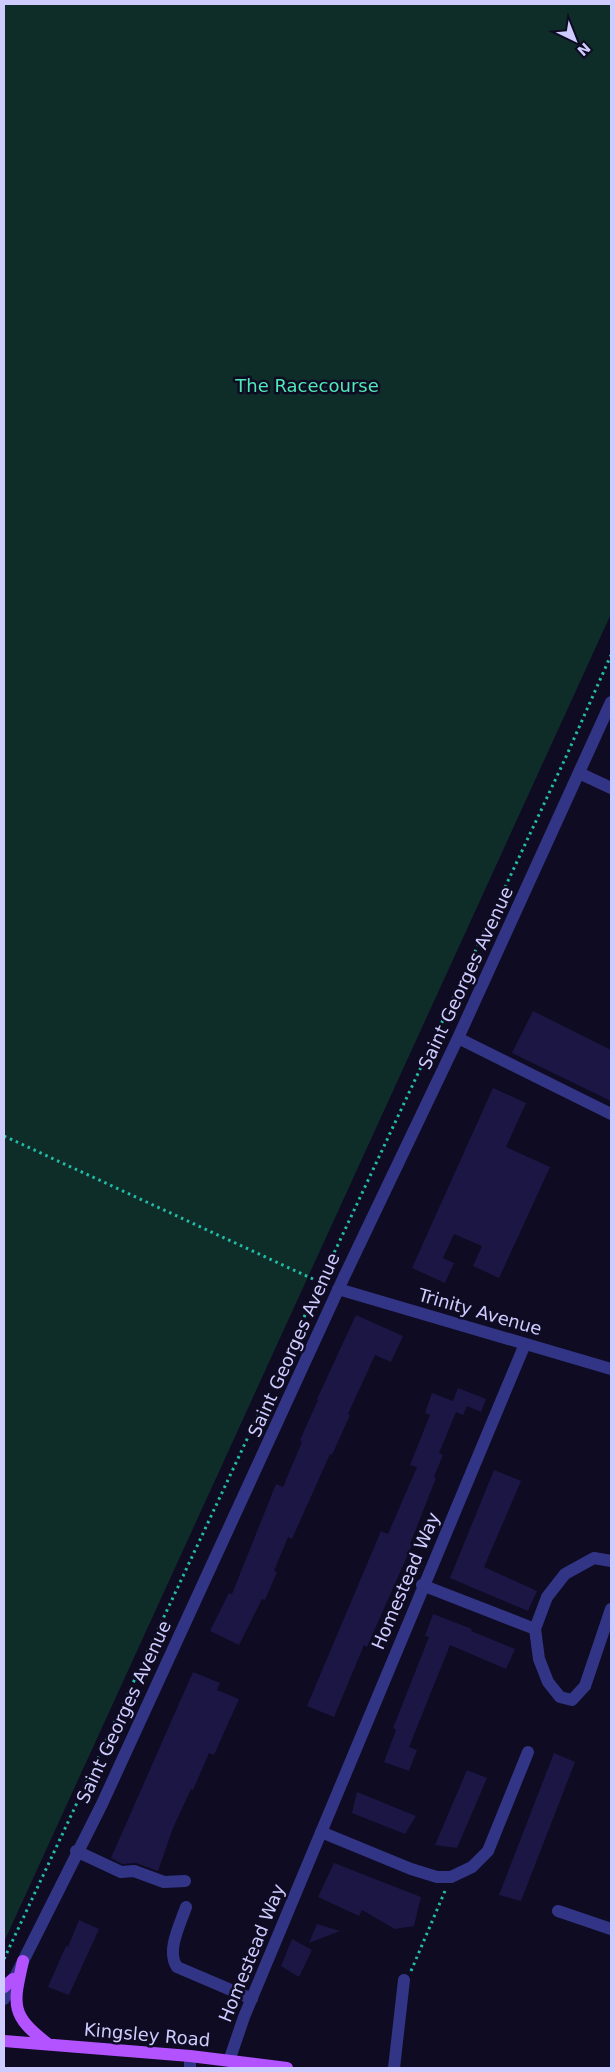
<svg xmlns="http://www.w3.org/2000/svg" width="615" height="2072" font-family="'DejaVu Sans',sans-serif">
  <rect width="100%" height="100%" fill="#0e0b22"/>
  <path fill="#0e2d29" d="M4 4H611V614L4 1942Z"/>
  <path fill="#1c1645" d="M533 1011 611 1050V1101L512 1053Z
    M493 1088 526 1103 506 1147 550 1167 499 1278 473 1266 482 1246 454 1234 443 1258 454 1263 445 1283 412 1268Z
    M356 1315 403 1336 391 1362 375 1355 348 1414 350 1415 332 1455 330 1454 292 1539 288 1537 274 1571 277 1572 265 1600 262 1599 239 1645 210 1631 229 1593 232 1594 276 1484 283 1487 302 1442 300 1440 318 1400 317 1399Z
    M458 1388 486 1399 481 1412 467 1406 463 1415 456 1412 439 1453 443 1455 434 1477 436 1478 410 1544 412 1545 367 1647 364 1645 334 1717 307 1706 381 1531 388 1534 417 1467 410 1465 430 1415 425 1413 432 1393 453 1401Z
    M494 1470 521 1481 484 1567 537 1591 528 1611 450 1578Z
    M433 1614 472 1629 471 1631 515 1649 506 1669 450 1645 409 1747 417 1750 409 1771 384 1762 396 1730 393 1728 429 1637 425 1636Z
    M193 1672 220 1683 217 1690 239 1699 214 1755 209 1753 193 1790 191 1789 173 1828 158 1871 136 1863 122 1864 111 1858Z
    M554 1753 575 1762 521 1901 499 1895Z
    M467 1770 487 1778 457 1848 435 1845Z
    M357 1792 416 1816 405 1834 352 1813Z
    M334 1863 421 1897 414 1926 395 1929 362 1910 359 1916 318 1897Z
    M79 1920 99 1929 69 1995 48 1987 66 1946 68 1947Z
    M317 1924 340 1931 309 1943Z
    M292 1939 312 1950 299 1977 281 1966Z"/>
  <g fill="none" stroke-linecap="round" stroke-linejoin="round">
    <path stroke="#23bca8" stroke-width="3" stroke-dasharray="2.5 4" stroke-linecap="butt" d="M4 1136 326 1285
      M4 1959 565 759 611 655
      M411 1971 445 1891"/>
    <path stroke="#323585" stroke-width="12" d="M579 773 611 788
      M458 1038 611 1114
      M338 1289 611 1369
      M611 1561 594 1558 565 1574 547 1597 535 1629 539 1659 548 1682 560 1697 572 1700 585 1686 611 1609
      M422 1585 535 1629
      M321 1832 411 1869 437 1877H451L472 1867 488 1851 528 1752
      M76 1851 121 1872 134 1871 164 1882 185 1881
      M186 1907C180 1925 166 1951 177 1967L252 1999
      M558 1911 611 1929
      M4 1999 102 1804 343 1279 458 1038 611 702
      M229 2061 244 2017 525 1344
      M190 2068V2056
      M394 2068 404 1980"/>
    <path stroke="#b253ff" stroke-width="12" d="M23 1961C13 2005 10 2015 48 2044
      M4 1987 13 1979
      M4 2041 190 2056 287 2068"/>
  </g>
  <g text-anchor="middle" stroke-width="5" stroke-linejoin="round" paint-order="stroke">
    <g font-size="18" fill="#4ee9b7" stroke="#0e0b22">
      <text x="307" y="392">The Racecourse</text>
    </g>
    <g font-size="18" fill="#ceccff" stroke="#0e0b22">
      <text transform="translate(466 978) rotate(-65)" y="6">Saint Georges Avenue</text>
      <text transform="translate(480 1312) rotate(16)" y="6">Trinity Avenue</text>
      <text transform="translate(294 1345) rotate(-66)" y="6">Saint Georges Avenue</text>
      <text transform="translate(406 1581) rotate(-67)" y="6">Homestead Way</text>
      <text transform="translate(124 1712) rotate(-65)" y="6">Saint Georges Avenue</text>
      <text transform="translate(252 1953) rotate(-68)" y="6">Homestead Way</text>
      <text transform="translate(147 2035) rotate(5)" y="6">Kingsley Road</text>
    </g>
  </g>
  <rect width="615" height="2072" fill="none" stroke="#ceccff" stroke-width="10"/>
  <g transform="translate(575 40) rotate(137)" stroke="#0e0b22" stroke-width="4" paint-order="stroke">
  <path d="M0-4L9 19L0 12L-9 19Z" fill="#ceccff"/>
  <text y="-8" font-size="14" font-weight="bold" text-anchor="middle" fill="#ceccff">N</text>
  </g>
</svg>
